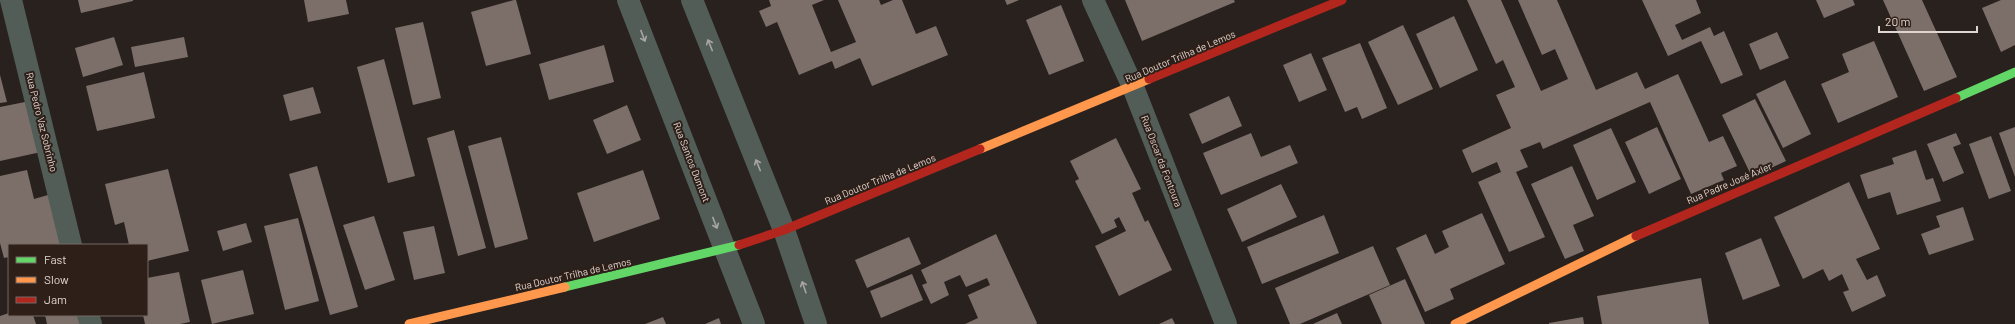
<svg xmlns="http://www.w3.org/2000/svg" width="2015" height="324" font-family="Barlow,sans-serif">
  <rect width="100%" height="100%" fill="#29211d"/>
  <path fill="#7c6f69" d="M78 0H133V1L81 13Z
    M304 0H346L349 14 308 22Z
    M514 0H516L531 54 486 66 471 12Z
    M769 0H824L812 5 831 52 856 42 838 0H879L881 5 893 0H902L916 34 936 26 948 55 872 86 860 58 835 69 832 61 799 75 777 22 766 27 759 11 771 6Z
    M1005 0H1019L1007 5Z
    M1125 0H1234L1235 2 1142 41Z
    M1467 0H1501L1541 91 1568 79 1555 49 1542 55 1518 0H1557L1596 90 1637 72 1645 89 1678 74 1709 142 1723 136 1737 166 1721 173 1724 180 1691 194 1650 102 1543 149 1540 142 1520 150 1528 167 1516 172 1545 237 1509 252 1478 182 1501 172 1497 162 1472 173 1462 150 1511 128 1496 95 1515 87 1503 60 1496 64Z
    M1642 0H1696L1701 13 1675 25 1682 40 1710 27 1714 36 1724 31 1743 75 1721 84 1701 41 1668 56Z
    M1816 0H1853L1855 5 1824 18Z
    M1883 0H1922L1957 77 1924 91Z
    M2001 0H2015V45L2001 52 1982 8Z
    M1061 5 1084 61 1049 75 1026 20Z
    M1454 16 1478 70 1440 88 1416 34Z
    M423 22 441 98 413 105 395 28Z
    M1403 25 1433 89 1398 105 1368 42Z
    M1777 32 1789 58 1760 70 1749 44Z
    M114 37 123 65 83 77 75 48Z
    M184 37 188 57 135 67 131 47Z
    M1874 41 1898 97 1838 123 1821 84 1849 72 1842 54Z
    M1360 43 1387 108 1362 119 1357 107 1345 112 1322 58Z
    M604 45 614 82 549 100 539 64Z
    M1311 53 1327 90 1299 102 1283 65Z
    M384 59 415 176 388 183 357 67Z
    M144 72 155 118 97 131 86 86Z
    M0 75 7 102 0 103Z
    M1785 80 1811 134 1783 148 1756 94Z
    M313 87 321 113 290 121 283 95Z
    M1229 96 1242 126 1202 144 1189 114Z
    M1755 99 1786 161 1752 177 1722 115Z
    M30 101 41 152 0 161V107Z
    M627 105 641 140 607 154 593 120Z
    M1657 127 1681 179 1649 194 1625 142Z
    M2015 127V177L1999 133Z
    M1611 128 1636 182 1597 200 1573 145Z
    M454 130 486 248 458 256 427 138Z
    M1251 133 1261 157 1290 145 1298 163 1221 195 1203 153Z
    M1956 133 1961 144 1953 147 1964 173 1943 182 1927 144Z
    M1991 136 2011 191 1989 199 1969 144Z
    M501 137 528 239 495 248 468 146Z
    M1116 138 1141 189 1132 193 1145 222 1148 220 1172 270 1119 296 1095 246 1126 231 1119 217 1114 220 1117 227 1102 234 1075 181 1079 179 1070 161Z
    M1916 150 1926 180 1933 178 1941 201 1897 215 1890 192 1868 199 1860 175 1894 164 1892 158Z
    M317 166 358 307 330 315 289 174Z
    M1572 166 1594 216 1573 225 1584 251 1565 259 1531 184Z
    M168 169 189 251 147 261V245H129L124 222 115 225 105 184Z
    M27 170 34 199 55 193 67 243 58 245H9V257L4 258 0 243V176Z
    M643 170 660 219 594 242 577 193Z
    M1849 182 1880 249 1856 259 1867 280 1877 275 1886 296 1852 312 1843 292 1849 290 1842 274 1829 281 1823 269 1803 279 1774 217Z
    M1281 184 1297 217 1242 242 1227 209Z
    M1963 207 1974 240 1929 255 1921 234 1940 227 1936 216Z
    M1482 213 1505 264 1450 289 1454 299 1425 312 1396 248 1426 234 1435 254 1449 247 1442 231Z
    M1324 215 1339 253 1262 284 1247 247Z
    M374 216 395 280 365 290 343 225Z
    M298 218 319 301 285 310 264 226Z
    M246 223 252 242 223 251 217 231Z
    M434 226 445 273 414 280 403 232Z
    M996 234 1037 323 1036 324H965L978 318 968 295 990 285 987 278 966 287 960 275 944 282 949 295 931 304 922 285 927 283 921 270Z
    M909 237 921 264 867 288 855 260Z
    M1761 238 1780 286 1743 300 1725 253Z
    M1373 246 1390 285 1300 324H1290L1275 288Z
    M243 270 254 314 212 324 201 280Z
    M179 272 190 322 180 324H145L143 315H147V278Z
    M912 274 923 300 881 318 870 291Z
    M1701 278 1709 324H1602L1597 296Z
    M1405 279 1425 324H1382L1369 295Z
    M9 313V315H33L36 324H0V316Z
    M1337 313 1342 324H1313Z
    M45 315H79L81 324H47Z
    M663 317 666 324H645Z
    M1583 317 1584 324H1549V323Z
    M719 318 721 324H705Z
    M1172 318 1175 324H1159Z"/>
  <g fill="none" stroke-linecap="round" stroke-linejoin="round">
    <path stroke="#525d58" stroke-width="22" d="M11 0 71 245
      M628 0 754 324
      M692 0 784 230 816 324
      M1093 0 1133 87 1226 324
      M88 315 91 324"/>
    <path stroke="#63d668" stroke-width="9" d="M1956 98 2015 72
      M565 287 739 245"/>
    <path stroke="#ff974d" stroke-width="9" d="M980 149 1149 79
      M409 324 565 287
      M1455 324 1636 236"/>
    <path stroke="#b3261e" stroke-width="9" d="M1149 79 1342 0
      M1636 236 1956 98
      M739 245 784 230 980 149"/>
  </g>
  <defs><path id="oneway-shaft" d="M-6 0H5M1.5-3L5.5 0L1.5 3" fill="none" stroke-width="1.6" stroke-linecap="round" stroke-linejoin="round"/></defs>
  <g stroke="#a7a5a1">
    <use href="#oneway-shaft" transform="translate(643 36) rotate(69)"/>
    <use href="#oneway-shaft" transform="translate(710 45) rotate(-112)"/>
    <use href="#oneway-shaft" transform="translate(758 165) rotate(-112)"/>
    <use href="#oneway-shaft" transform="translate(715 223) rotate(69)"/>
    <use href="#oneway-shaft" transform="translate(804 287) rotate(-109)"/>
  </g>
  <g text-anchor="middle" stroke-width="4" stroke-linejoin="round" paint-order="stroke">
    <g font-size="10" fill="#e0d5d1" stroke="#2e1f18">
      <text transform="translate(1180 56) rotate(-23)" y="4">Rua Doutor Trilha de Lemos</text>
      <text transform="translate(42 122) rotate(76)" y="4">Rua Pedro Vaz Sobrinho</text>
      <text transform="translate(1162 161) rotate(69)" y="4">Rua Oscar da Fontoura</text>
      <text transform="translate(692 162) rotate(69)" y="4">Rua Santos Dumont</text>
      <text transform="translate(880 179) rotate(-22)" y="4">Rua Doutor Trilha de Lemos</text>
      <text transform="translate(1729 183) rotate(-23)" y="4">Rua Padre José Axler</text>
      <text transform="translate(573 274) rotate(-13)" y="4">Rua Doutor Trilha de Lemos</text>
    </g>
  </g>
  <rect x="8" y="244" width="140" height="72" fill="#2e1f18" stroke="#756862"/>
  <rect x="16" y="257" width="20" height="6" fill="#63d668" stroke="#756862"/>
  <text x="44" y="264" font-size="12" fill="#e0d5d1">Fast</text>
  <rect x="16" y="277" width="20" height="6" fill="#ff974d" stroke="#756862"/>
  <text x="44" y="284" font-size="12" fill="#e0d5d1">Slow</text>
  <rect x="16" y="297" width="20" height="6" fill="#b3261e" stroke="#756862"/>
  <text x="44" y="304" font-size="12" fill="#e0d5d1">Jam</text>
  <path d="M1879 26v6h98v-6" fill="none" stroke="#e0d5d1" stroke-width="2"/>
  <text x="1885" y="26" font-size="12" fill="#e0d5d1" stroke="#2e1f18" stroke-width="3" paint-order="stroke">20 m</text>
</svg>
